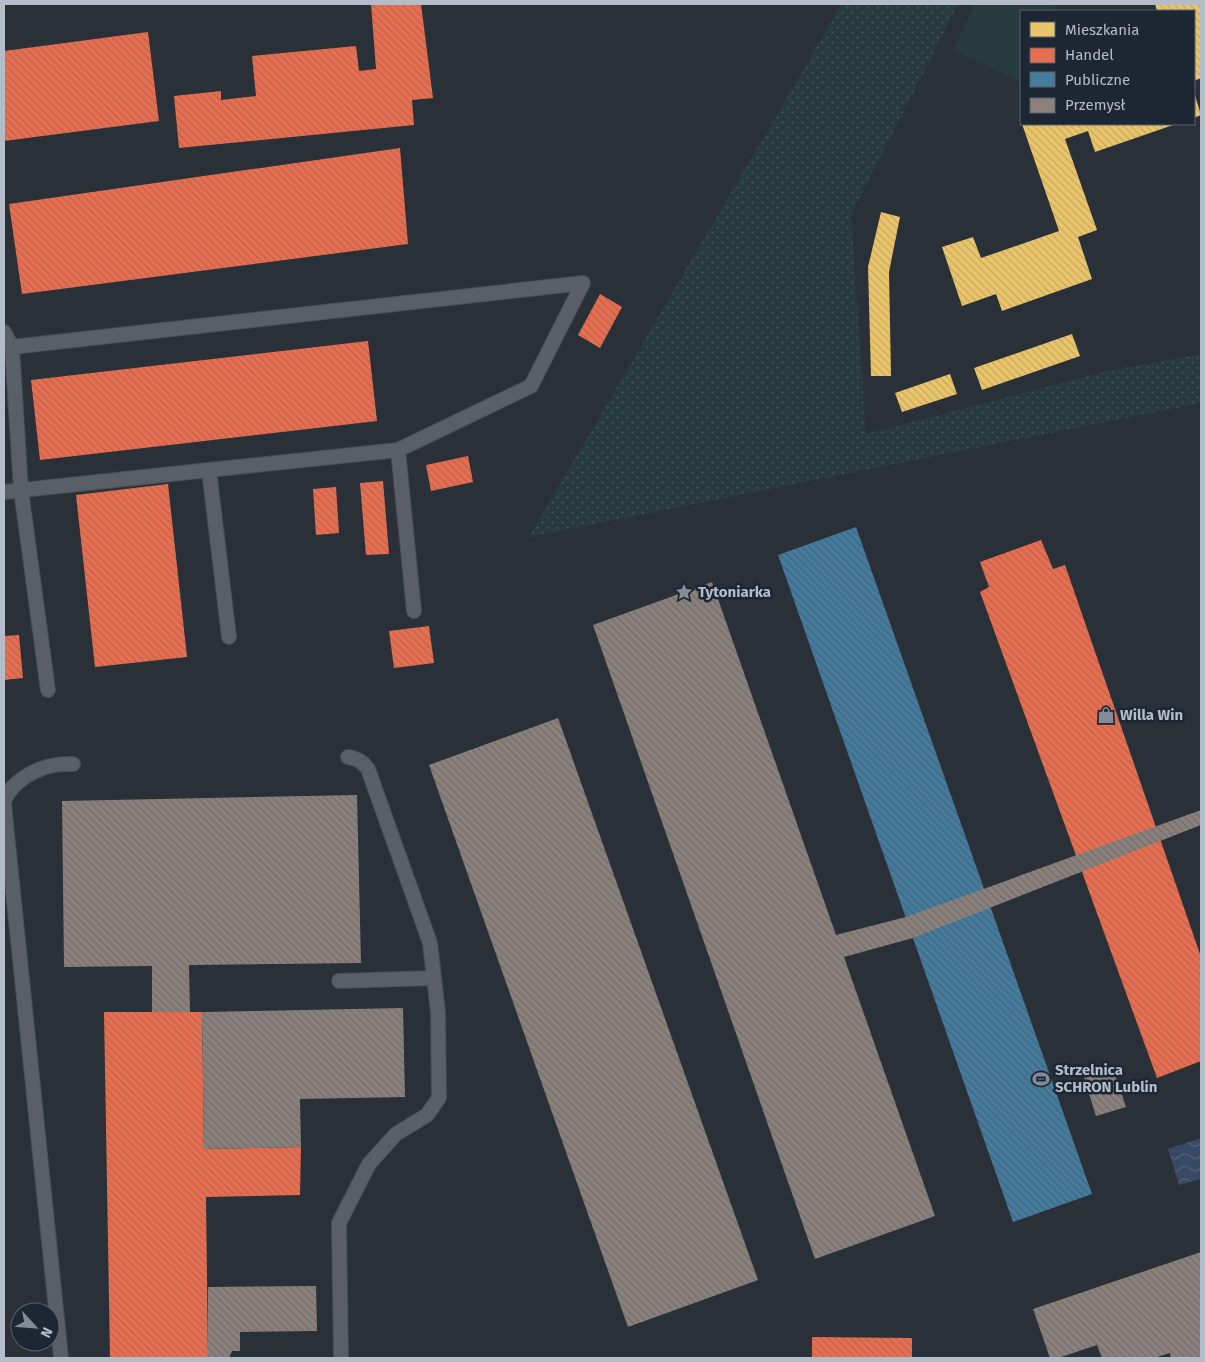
<svg xmlns="http://www.w3.org/2000/svg" width="1205" height="1362" font-family="'Fira Sans',sans-serif">
  <defs>
    <pattern id="grass-dots" width="8" height="8" patternUnits="userSpaceOnUse" patternTransform="scale(1.25)"><rect width="8" height="8" fill="#273a3e"/><path d="M2 2h.1M6 6h.1" fill="none" stroke="#445559" stroke-width="1.8" stroke-linecap="round"/></pattern>
    <pattern id="water-waves" width="16" height="10" patternUnits="userSpaceOnUse" patternTransform="scale(1.25)"><rect width="16" height="10" fill="#384963"/><path d="M0 5q4-4 8 0t8 0" fill="none" stroke="#526178"/></pattern>
    <pattern id="homes-back-hatch" width="6" height="6" patternUnits="userSpaceOnUse" patternTransform="scale(1.25)"><rect width="6" height="6" fill="#e9c46a"/><path d="M-1 5l2 2M0 0l6 6M5-1l2 2" fill="none" stroke="#c5a861"/></pattern>
    <pattern id="shops-back-hatch" width="6" height="6" patternUnits="userSpaceOnUse" patternTransform="scale(1.25)"><rect width="6" height="6" fill="#e76f51"/><path d="M-1 5l2 2M0 0l6 6M5-1l2 2" fill="none" stroke="#bb614c"/></pattern>
    <pattern id="public-back-hatch" width="6" height="6" patternUnits="userSpaceOnUse" patternTransform="scale(1.25)"><rect width="6" height="6" fill="#457b9d"/><path d="M-1 5l2 2M0 0l6 6M5-1l2 2" fill="none" stroke="#40647b"/></pattern>
    <pattern id="industry-back-hatch" width="6" height="6" patternUnits="userSpaceOnUse" patternTransform="scale(1.25)"><rect width="6" height="6" fill="#8a817c"/><path d="M-1 5l2 2M0 0l6 6M5-1l2 2" fill="none" stroke="#716b69"/></pattern>
  </defs>
  <rect width="100%" height="100%" fill="#2a3038"/>
  <path fill="url(#grass-dots)" d="M842 4H958L851 215 866 434 1108 371 1201 354V403L529 537Z"/>
  <path fill="#273a3e" d="M975 4H1057L1054 11H1021V79L1020 82 953 50Z"/>
  <path fill="url(#water-waves)" d="M1201 1138V1179L1179 1185 1168 1149Z"/>
  <path fill="url(#homes-back-hatch)" d="M1155 4H1201V78L1194 81V11H1157Z
    M1194 92 1201 115 1194 118Z
    M1022 124H1176L1095 152 1088 131 1065 139 1097 230 1078 237 1092 279 1002 311 996 294 962 306 942 247 973 237 981 258 1059 231Z
    M881 212 900 217 889 272 891 376H871L868 267Z
    M1072 334 1080 356 982 390 974 368Z
    M950 374 957 394 902 412 895 393Z"/>
  <path fill="url(#shops-back-hatch)" d="M371 4H421L433 98 412 100 414 125 179 148 174 96 221 91V100L256 96 252 56 356 46 359 71 376 69Z
    M148 32 159 121 4 141V51Z
    M400 148 408 244 22 294 9 204Z
    M600 294 622 307 600 348 578 335Z
    M368 341 377 421 40 460 31 380Z
    M468 456 473 482 431 491 426 465Z
    M383 481 389 554 366 555 360 483Z
    M168 484 187 657 95 667 76 495Z
    M336 487 339 533 316 535 313 489Z
    M1041 540 1053 569 1065 565 1201 957V1061L1157 1078 980 592 989 587 980 562Z
    M429 626 434 663 394 668 389 631Z
    M19 635 23 678 4 680V636Z
    M104 1012H202L204 1149 301 1147 300 1195 206 1197 208 1358H110Z
    M812 1337 912 1338V1358H812Z"/>
  <path fill="url(#public-back-hatch)" d="M856 527 1092 1194 1013 1222 778 555Z"/>
  <path fill="url(#industry-back-hatch)" d="M712 582 836 935 906 917 1201 810V825L913 938 844 957 935 1216 815 1259 593 625Z
    M558 718 758 1280 628 1327 429 765Z
    M357 795 361 963 189 965 190 1012H152V966L64 967 62 801Z
    M403 1008 405 1097 300 1099 301 1147 204 1149 202 1012Z
    M1113 1069 1126 1107 1096 1116 1084 1078Z
    M1201 1252V1358H1171L1170 1353 1154 1358H1102L1097 1345 1058 1358H1050L1033 1309Z
    M316 1286 317 1331 240 1332V1351H232L229 1358H208V1287Z"/>
  <g fill="none" stroke-linecap="round" stroke-linejoin="round">
    <g stroke="#484c53" stroke-width="16">
      <path id="service" d="M4 332 12 347 583 283 531 386 398 450
        M12 347 21 490 48 690
        M209 470 398 450 414 611
        M4 492 209 470 229 637
        M339 981 434 978
        M61 1358 5 814C5 811 4 806 4 802 5 797 9 792 12 788 28 771 50 763 73 764
        M341 1358 339 1223 369 1164 396 1134 427 1115 439 1098 438 1012 430 943 368 769C363 762 357 758 348 757"/>
    </g>
    <use href="#service" stroke="#5a5e66" stroke-width="14"/>
  </g>
  <defs>
    <g id="sight-bare" transform="scale(1.35)"><path d="M0-6L1.8-2.2L6-1.7L2.9 1.2L3.7 5.4L0 3.3L-3.7 5.4L-2.9 1.2L-6-1.7L-1.8-2.2Z" fill="#848b96" stroke="#1d2633" stroke-width="2.5" paint-order="stroke"/></g>
    <g id="shop-bare" transform="scale(1.35)"><path d="M-5-2.5h2.3a2.7 3.5 0 0 1 5.4 0H5L5.5 6h-11ZM-1.5-2.5h3a1.5 2.3 0 0 0-3 0Z" fill="#848b96" stroke="#1d2633" stroke-width="2.5" paint-order="stroke"/></g>
    <g id="stadium-bare" transform="scale(1.35)"><path d="M0-5a6.5 5 0 1 0 0 10a6.5 5 0 1 0 0-10ZM-3.5-1.8h7v3.6h-7Z" fill="#848b96" stroke="#1d2633" stroke-width="2.5" paint-order="stroke"/></g>
  </defs>
  <g fill-rule="evenodd">
    <use href="#sight-bare" x="684" y="592"/>
    <use href="#shop-bare" x="1106" y="715"/>
    <use href="#stadium-bare" x="1041" y="1079"/>
  </g>
  <g text-anchor="middle" stroke-width="5" stroke-linejoin="round" paint-order="stroke">
    <g font-size="15" font-weight="bold" fill="#b4bcc9" stroke="#1d2633" text-anchor="start">
      <text x="698" y="597">Tytoniarka</text>
      <text x="1120" y="720">Willa Win</text>
      <text x="1055" y="1075">Strzelnica<tspan x="1055" dy="17">SCHRON Lublin</tspan></text>
    </g>
  </g>
  <rect width="1205" height="1362" fill="none" stroke="#b4bcc9" stroke-width="10"/>
  <rect x="1020" y="10" width="175" height="115" fill="#1d2633" stroke="#59626f"/>
  <rect x="1030" y="22" width="25" height="15" fill="#e9c46a" stroke="#59626f"/>
  <text x="1065" y="35" font-size="15" fill="#b4bcc9">Mieszkania</text>
  <rect x="1030" y="48" width="25" height="15" fill="#e76f51" stroke="#59626f"/>
  <text x="1065" y="60" font-size="15" fill="#b4bcc9">Handel</text>
  <rect x="1030" y="72" width="25" height="15" fill="#457b9d" stroke="#59626f"/>
  <text x="1065" y="85" font-size="15" fill="#b4bcc9">Publiczne</text>
  <rect x="1030" y="98" width="25" height="15" fill="#8a817c" stroke="#59626f"/>
  <text x="1065" y="110" font-size="15" fill="#b4bcc9">Przemysł</text>
  <g transform="translate(35 1327) rotate(116)"><circle r="24" fill="#1d2633" stroke="#59626f"/>
  <path d="M0-4L9 19L0 12L-9 19Z" fill="#848b96"/>
  <text y="-8" font-size="14" font-weight="bold" text-anchor="middle" fill="#b4bcc9">N</text>
  </g>
</svg>
